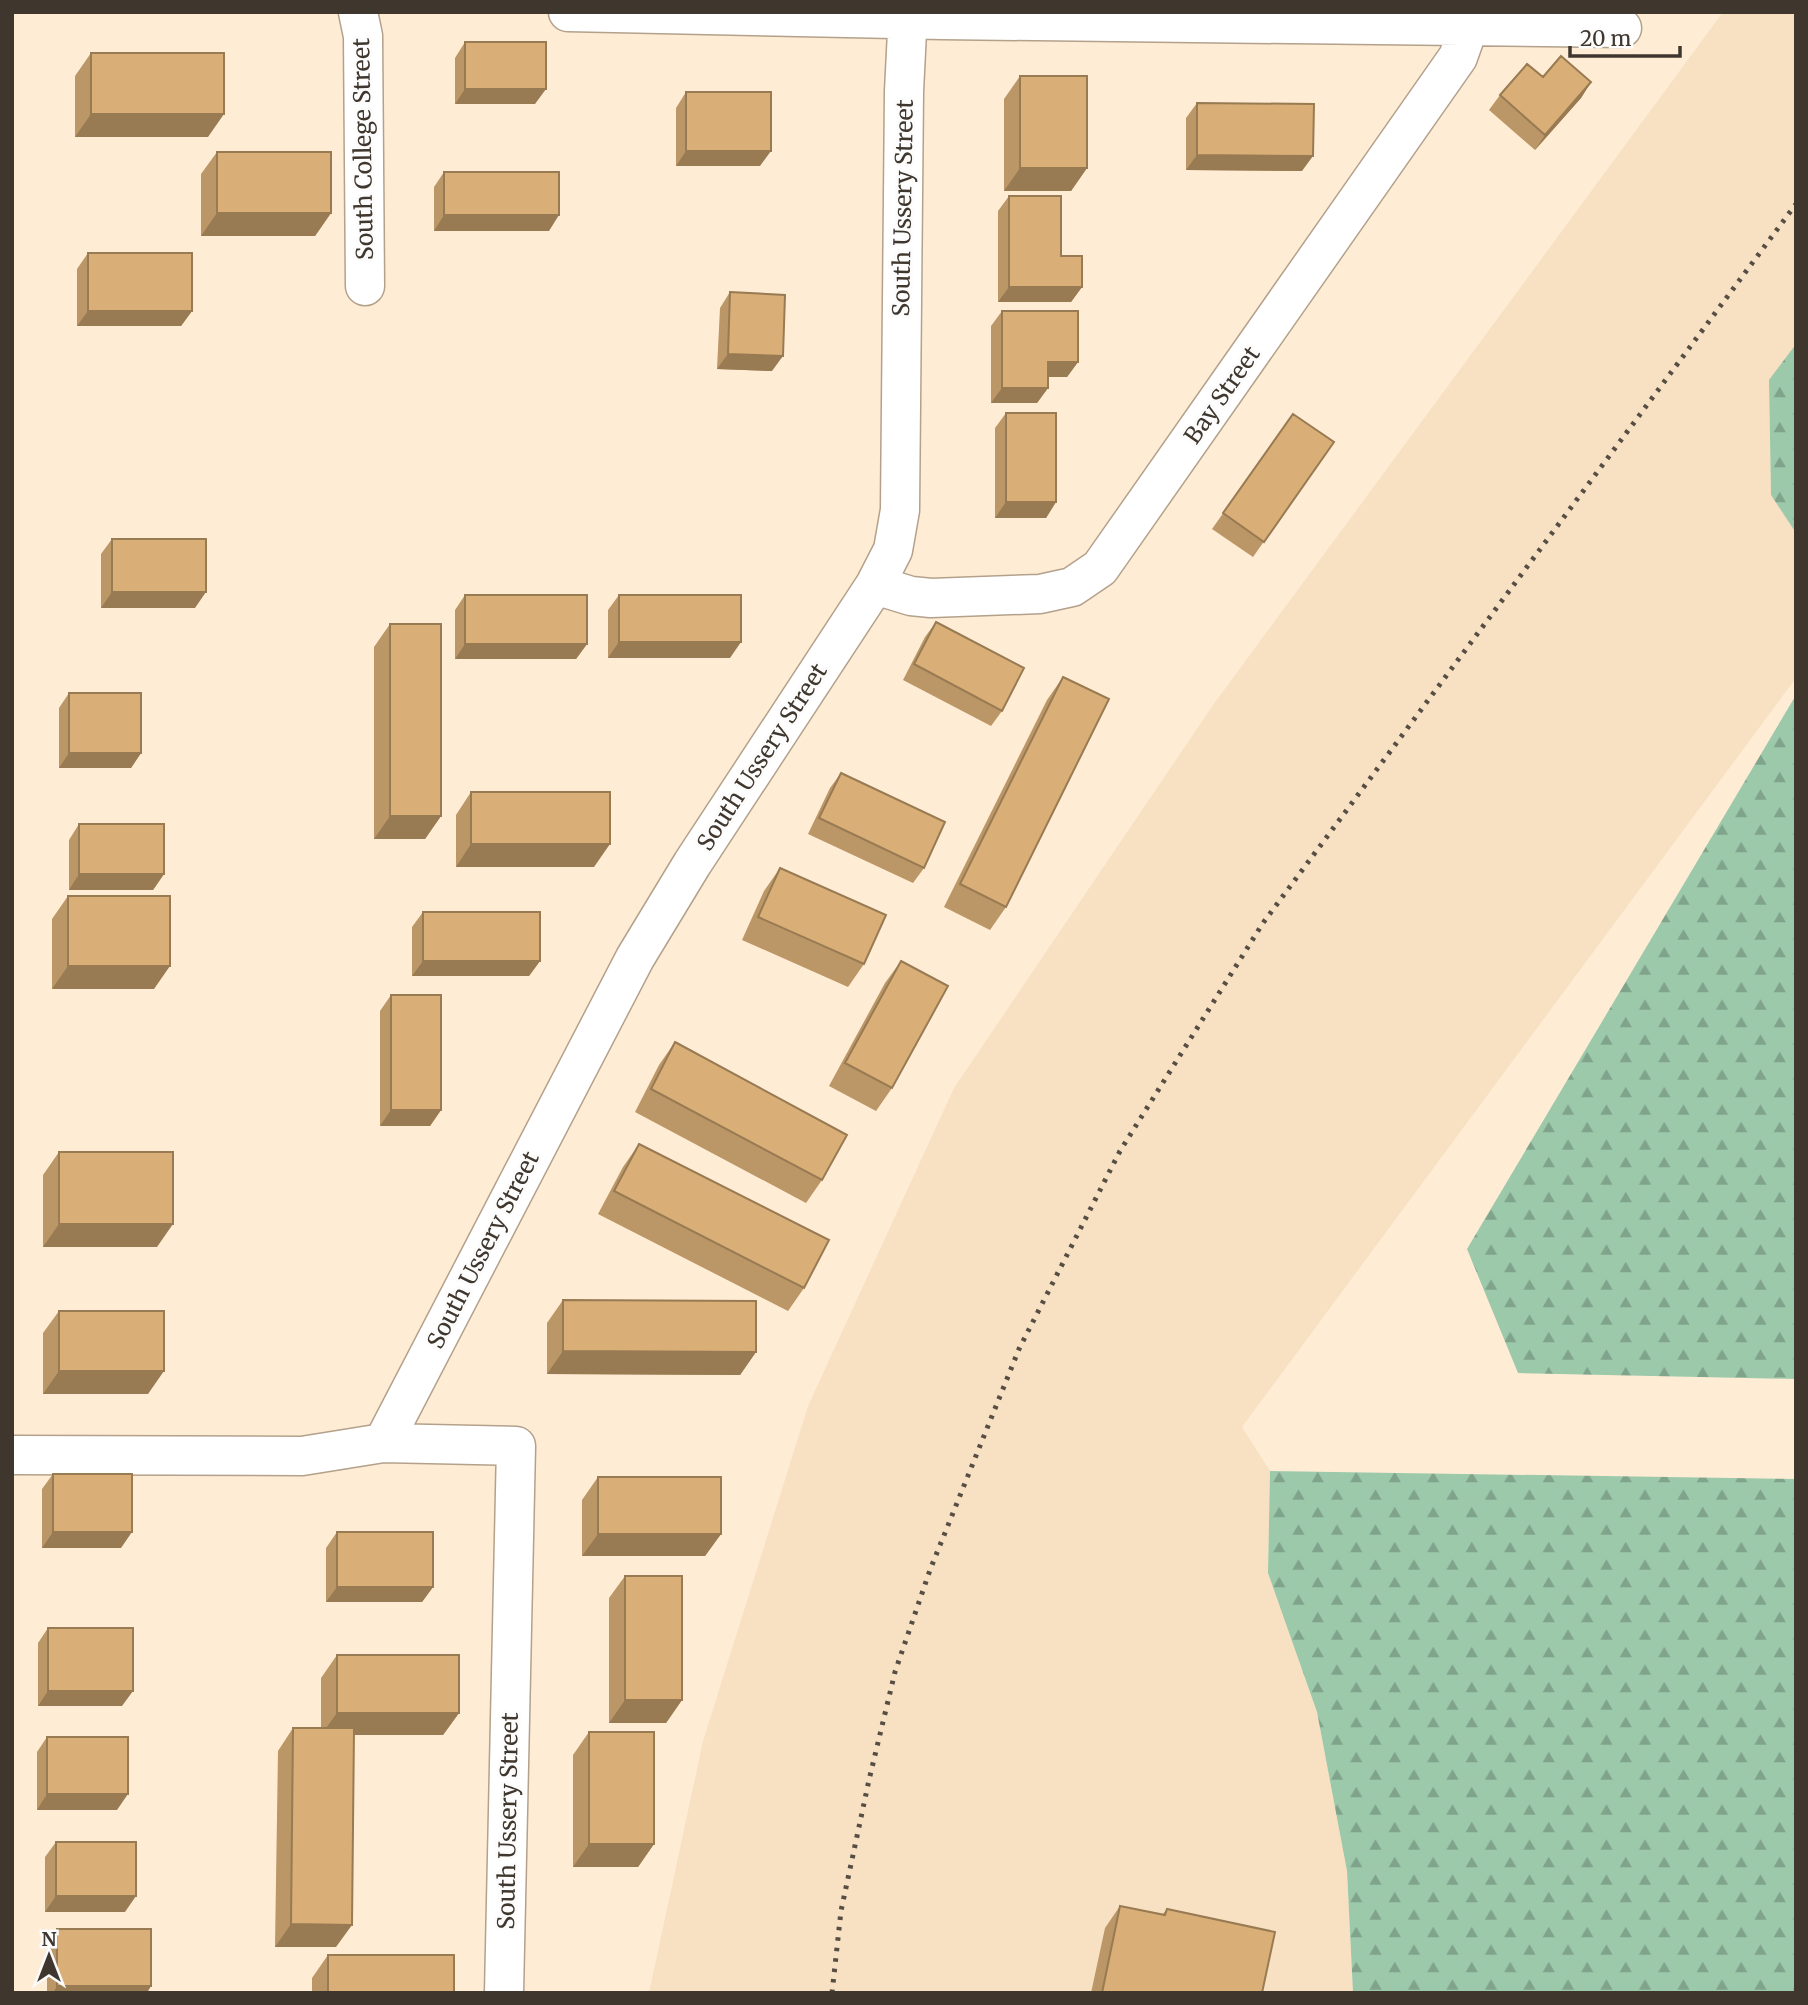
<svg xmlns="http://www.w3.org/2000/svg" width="1808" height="2005" font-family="Merriweather,serif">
  <defs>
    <pattern id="forest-firs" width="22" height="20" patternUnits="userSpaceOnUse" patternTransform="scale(1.75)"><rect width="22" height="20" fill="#9bc9aa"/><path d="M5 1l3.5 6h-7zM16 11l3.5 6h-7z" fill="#80a48b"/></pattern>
  </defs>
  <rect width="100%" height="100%" fill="#ffecd5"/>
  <path fill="#f8e1c3" d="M1723 12H1796V344L1769 381 1771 495 1796 533V678L1242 1427 1270 1471 1268 1573 1317 1712 1347 1871 1353 1993H649L703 1741 808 1406 954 1088 1213 705Z"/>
  <path fill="url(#forest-firs)" d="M1796 344V533L1771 495 1769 380Z
    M1796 695V1379L1518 1373 1467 1249Z
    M1270 1471 1796 1479V1993H1353L1347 1871 1317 1712 1268 1573Z"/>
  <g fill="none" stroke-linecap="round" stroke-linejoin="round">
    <g stroke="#b3a18b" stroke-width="41">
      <path id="street" d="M358 12 363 36 365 286
        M568 12 942 20 1622 28
        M875 585 911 596 931 598 1040 594 1072 587 1100 568 1458 57 1469 26
        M383 1443 635 958 692 864 875 585 893 550 900 510 904 91 908 12
        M12 1455 302 1456 383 1443 516 1446 504 1993"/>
    </g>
    <use href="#street" stroke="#fff" stroke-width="38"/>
    <path stroke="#574e43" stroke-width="5" stroke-dasharray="3.5 7" stroke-linecap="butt" d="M832 1993 841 1911 869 1780 895 1672 930 1570 1019 1349 1120 1151 1263 923 1796 204"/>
  </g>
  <path fill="#bb9666" d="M465 42 535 104H455V58Z
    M91 53 208 137H75V76Z
    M1020 76 1087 168 1071 191H1004V99Z
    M1543 77 1591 82 1581 98 1535 150 1489 110 1500 95Z
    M686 92 760 166H676V108Z
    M1197 103 1302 171 1186 170V118Z
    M217 152 331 213 315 236H201V174Z
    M444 172 549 231H434V187Z
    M1009 196 1082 287 1071 302H998V211Z
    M88 253 192 311 181 326H77V269Z
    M730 292 772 371 717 369 720 308Z
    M1002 311 1078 362 1067 377H1048V388L1037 403H991V326Z
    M1006 413 1056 502 1046 518H995V428Z
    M1293 414 1334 442 1253 557 1212 529Z
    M112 539 195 608H101V554Z
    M465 595 587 644 576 659H455V610Z
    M619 595 730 658H608V610Z
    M936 622 1002 711 991 726 903 680 925 637Z
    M390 624 441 816 425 839H374V647Z
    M1063 677 1006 907 990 930 944 907 1047 700Z
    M69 693 141 753 131 768H59V708Z
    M841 773 924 868 913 883 808 834 830 788Z
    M471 792 594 867H456V815Z
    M79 824 164 874 153 890H69V840Z
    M780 868 864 964 848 987 742 940 764 891Z
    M68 896 154 989H52V919Z
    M423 912 540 961 529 976H412V927Z
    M901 961 892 1088 876 1111 829 1086 885 983Z
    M391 995 441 1110 430 1126H380V1011Z
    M675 1042 822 1180 806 1203 635 1112 659 1065Z
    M639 1144 804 1288 788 1311 598 1214 623 1167Z
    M59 1152 157 1247H43V1175Z
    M563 1300 756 1352 740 1375 547 1374V1323Z
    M59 1311 148 1394H43V1333Z
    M53 1474 121 1548H42V1489Z
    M598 1477 721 1534 705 1556H582V1500Z
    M337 1532 433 1587 422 1602H326V1548Z
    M625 1576 682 1700 666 1723H609V1598Z
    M48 1628 122 1706H38V1643Z
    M337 1655 459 1713 443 1735H354L336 1947H275L278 1751 293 1728H321V1678Z
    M589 1732 654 1844 638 1867H573V1755Z
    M47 1737 117 1810H37V1752Z
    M56 1842 125 1912H45V1857Z
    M1120 1906 1162 1915 1167 1909 1262 1993H1091L1105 1928Z
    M57 1929 147 1993H47V1944Z
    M328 1955 454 1993H312V1978Z"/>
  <path fill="#987a53" d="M1591 82 1581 98 1535 150 1545 135Z
    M465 89H546L535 104H455Z
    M91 114H224L208 137H75Z
    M686 151H771L760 166H676Z
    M1197 155 1313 156 1302 171 1186 170Z
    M1020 168H1087L1071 191H1004Z
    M217 213H331L315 236H201Z
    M444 215H559L549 231H434Z
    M1009 287H1082L1071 302H998Z
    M88 311H192L181 326H77Z
    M728 354 783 356 772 371 717 369Z
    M1048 362H1078L1067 377H1037Z
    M1002 388H1048L1037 403H991Z
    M1006 502H1056L1046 518H995Z
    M112 592H206L195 608H101Z
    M619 642H741L730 658H608Z
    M465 644H587L576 659H455Z
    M69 753H141L131 768H59Z
    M390 816H441L425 839H374Z
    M471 844H610L594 867H456Z
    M79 874H164L153 890H69Z
    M423 961H540L529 976H412Z
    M68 966H170L154 989H52Z
    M391 1110H441L430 1126H380Z
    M59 1224H173L157 1247H43Z
    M563 1351 756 1352 740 1375 547 1374Z
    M59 1371H164L148 1394H43Z
    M53 1532H132L121 1548H42Z
    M598 1534H721L705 1556H582Z
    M337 1587H433L422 1602H326Z
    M48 1691H133L122 1706H38Z
    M625 1700H682L666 1723H609Z
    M337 1713H459L443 1735H321Z
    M47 1794H128L117 1810H37Z
    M589 1844H654L638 1867H573Z
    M56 1896H136L125 1912H45Z
    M291 1924 352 1925 336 1947H275Z
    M57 1986H151L147 1993H53Z"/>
  <path fill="#d9af77" stroke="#987a53" stroke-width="2" d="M465 42H546V89H465Z
    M91 53H224V114H91Z
    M1561 56 1591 82 1545 135 1500 95 1527 64 1543 77Z
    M1020 76H1087V168H1020Z
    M686 92H771V151H686Z
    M1197 103 1314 104 1313 156 1197 155Z
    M217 152H331V213H217Z
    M444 172H559V215H444Z
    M1009 196H1061V256H1082V287H1009Z
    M88 253H192V311H88Z
    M730 292 785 295 783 356 728 354Z
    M1002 311H1078V362H1048V388H1002Z
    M1006 413H1056V502H1006Z
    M1293 414 1334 442 1264 542 1223 513Z
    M112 539H206V592H112Z
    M465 595H587V644H465Z
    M619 595H741V642H619Z
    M936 622 1024 668 1002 711 914 664Z
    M390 624H441V816H390Z
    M1063 677 1109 699 1006 907 960 884Z
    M69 693H141V753H69Z
    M841 773 945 822 924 868 819 818Z
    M471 792H610V844H471Z
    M79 824H164V874H79Z
    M780 868 886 915 864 964 758 917Z
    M68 896H170V966H68Z
    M423 912H540V961H423Z
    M901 961 948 986 892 1088 845 1063Z
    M391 995H441V1110H391Z
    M675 1042 847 1135 822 1180 651 1089Z
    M639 1144 829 1240 804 1288 614 1191Z
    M59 1152H173V1224H59Z
    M563 1300 756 1301V1352L563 1351Z
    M59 1311H164V1371H59Z
    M53 1474H132V1532H53Z
    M598 1477H721V1534H598Z
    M337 1532H433V1587H337Z
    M625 1576H682V1700H625Z
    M48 1628H133V1691H48Z
    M337 1655H459V1713H337Z
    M293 1728H354L352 1925 291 1924Z
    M589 1732H654V1844H589Z
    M47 1737H128V1794H47Z
    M56 1842H136V1896H56Z
    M1120 1906 1165 1915 1167 1909 1275 1932 1262 1993H1102Z
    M57 1929H151V1986H57Z
    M328 1955H454V1993H328Z"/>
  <g text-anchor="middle" stroke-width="6" stroke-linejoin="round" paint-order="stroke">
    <g font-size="23" fill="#3f372e" stroke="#fcfcfc">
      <text transform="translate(363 149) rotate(-91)" y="8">South College Street</text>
      <text transform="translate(903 208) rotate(-89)" y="8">South Ussery Street</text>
      <text transform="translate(1222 395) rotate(-55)" y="8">Bay Street</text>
      <text transform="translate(762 757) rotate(-57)" y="8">South Ussery Street</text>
      <text transform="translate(483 1250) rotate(-63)" y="8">South Ussery Street</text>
      <text transform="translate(508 1821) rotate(-89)" y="8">South Ussery Street</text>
    </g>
  </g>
  <rect width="1808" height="2005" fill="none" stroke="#3f372e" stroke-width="28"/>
  <g transform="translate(49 1956)" stroke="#fcfcfc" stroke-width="5" paint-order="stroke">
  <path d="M0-5L12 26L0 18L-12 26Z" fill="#3f372e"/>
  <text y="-10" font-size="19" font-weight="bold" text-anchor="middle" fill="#3f372e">N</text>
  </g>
  <path d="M1570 46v10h110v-10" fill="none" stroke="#3f372e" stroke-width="3.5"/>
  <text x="1580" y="46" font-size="21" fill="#3f372e" stroke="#fcfcfc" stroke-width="5" paint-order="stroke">20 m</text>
</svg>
